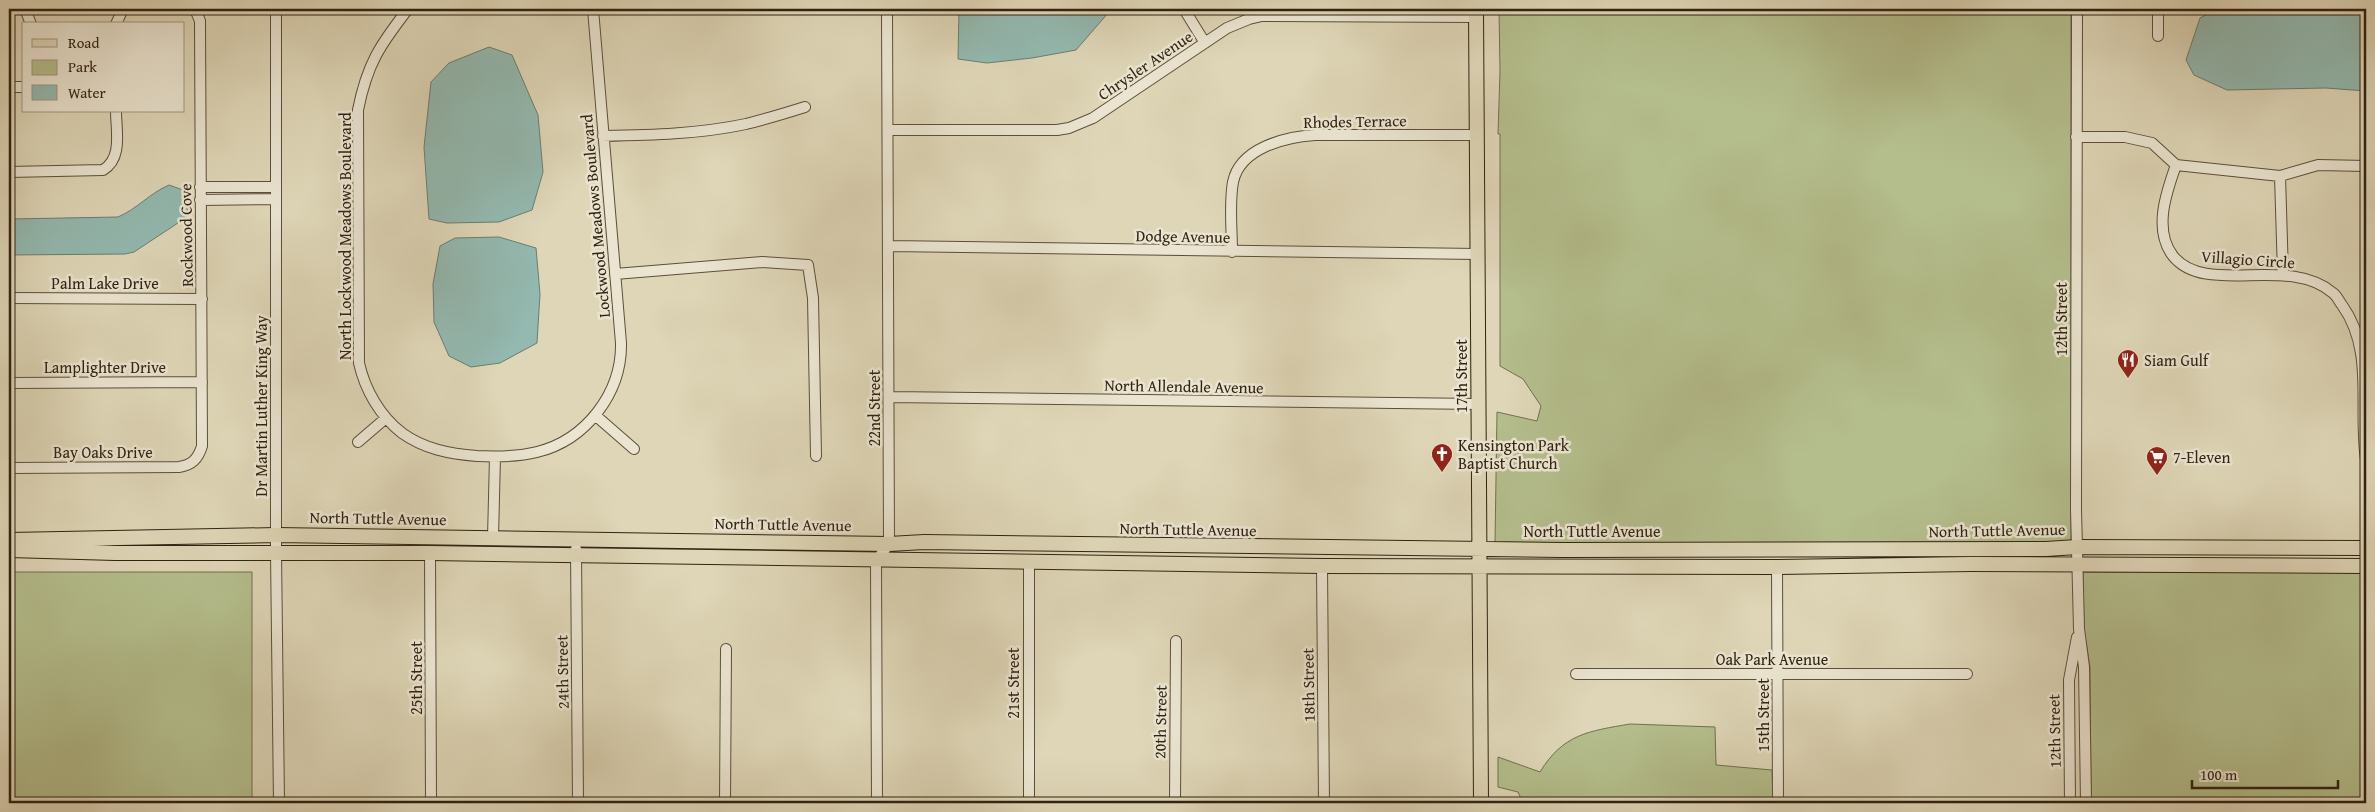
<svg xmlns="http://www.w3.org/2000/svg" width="2375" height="812" font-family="'Gentium Book Plus',serif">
  <rect width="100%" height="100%" fill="#ded6b7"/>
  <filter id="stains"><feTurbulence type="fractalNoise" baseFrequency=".004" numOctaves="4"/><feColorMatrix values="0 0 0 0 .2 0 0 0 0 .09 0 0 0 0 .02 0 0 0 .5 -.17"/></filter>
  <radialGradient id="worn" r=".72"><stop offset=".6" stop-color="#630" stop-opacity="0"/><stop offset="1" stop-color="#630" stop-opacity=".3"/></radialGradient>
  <path fill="#b4bd8c" stroke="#72704e" d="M1499 9H2071V542L2046 544 1495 543 1497 412 1537 421 1541 406 1523 379 1500 366V134H1498L1500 71Z
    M9 572H252V803H9Z
    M2083 572H2366V803H2091L2090 667 2084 629Z
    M1630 724 1715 727 1716 765 1772 770 1773 803H1523L1518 792 1498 787V757L1540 772C1563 734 1589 731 1630 724Z"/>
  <path fill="#93b9b0" stroke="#6c7d70" d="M959 9H1107L1109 12 1076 50 1032 58 987 63 958 59Z
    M2217 9H2366V91L2326 88 2227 90 2194 75 2186 60 2200 18Z
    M489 47 512 55 538 115 543 172 532 210 499 222 447 223 429 219 424 147 431 82 449 63Z
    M169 185 186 191 188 211 184 219 134 252 125 254 9 255V219L118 217C137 209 150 193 169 185Z
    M2362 193H2366V269L2361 252Z
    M499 237 536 248 540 294 537 343 500 363 471 367 449 356 434 322 433 284 440 246 455 238Z"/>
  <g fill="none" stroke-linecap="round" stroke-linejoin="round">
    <g stroke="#5c4f3a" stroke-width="12">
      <path id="minor" d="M25 9 31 24
        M276 9V553L279 803
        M408 9C380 45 367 64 358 110L359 363C365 390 380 416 402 433 424 449 450 454 477 456 497 457 517 457 537 452 586 440 622 393 621 343L593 9
        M1184 9 1205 43
        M2077 9 2076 509 2079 629 2084 667 2086 803
        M2158 9V36
        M116 24 123 9
        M9 87H24
        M888 130H1057L1069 128 1093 118 1227 28 1249 19 1262 16 1477 17
        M603 136C651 135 699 134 746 124 766 119 786 113 805 107
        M2076 137H2125L2152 143 2176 165 2280 176 2318 165 2366 166
        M2176 165C2166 193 2153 230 2173 256 2206 297 2288 254 2333 293 2337 296 2339 301 2342 305 2375 351 2358 407 2366 460
        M9 172 103 170C123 158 116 131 116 111
        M2280 176 2283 274
        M200 187H275
        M200 200 275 199
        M889 246 1478 254
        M1232 252C1232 229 1229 204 1233 182 1240 148 1285 137 1315 135H1477
        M615 274 762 262 808 265 813 298 816 456
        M9 298 202 299
        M9 383 202 382
        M889 397 1479 404
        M595 415 634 449
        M358 442 386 418
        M9 468 179 467C192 465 198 459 202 446L200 21 195 9
        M493 538 495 457
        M576 549 578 803
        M430 553 431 803
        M1029 562V803
        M1322 566 1324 803
        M1777 567 1778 803
        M1576 674H1967
        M725 803 726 649
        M877 803 876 561 889 544 887 9
        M1175 803 1176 641
        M2070 803 2069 680 2077 637"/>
    </g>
    <g stroke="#312211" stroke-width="16">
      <path id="major" d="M1476 9 1481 803
        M9 540 276 535 889 544 924 542 1562 550 2046 549 2077 547 2366 548
        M9 550 115 553H430L1322 566 1777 567 1971 564 2366 566"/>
    </g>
    <use href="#minor" stroke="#eae4d0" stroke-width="10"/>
    <use href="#major" stroke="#ded6b7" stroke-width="14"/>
  </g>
  <defs>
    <g id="restaurant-pin" transform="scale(1.125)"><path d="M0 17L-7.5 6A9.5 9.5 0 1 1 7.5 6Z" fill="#8f2418" stroke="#eae4d0"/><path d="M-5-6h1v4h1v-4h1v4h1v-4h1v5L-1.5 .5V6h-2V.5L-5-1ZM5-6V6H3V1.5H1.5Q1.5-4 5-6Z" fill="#fff"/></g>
    <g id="church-pin" transform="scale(1.125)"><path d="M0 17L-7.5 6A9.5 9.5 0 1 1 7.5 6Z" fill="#8f2418" stroke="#eae4d0"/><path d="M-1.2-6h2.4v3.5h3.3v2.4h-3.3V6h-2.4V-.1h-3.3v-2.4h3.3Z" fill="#fff"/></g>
    <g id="supermarket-pin" transform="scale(1.125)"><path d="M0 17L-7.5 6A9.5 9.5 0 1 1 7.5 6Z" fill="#8f2418" stroke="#eae4d0"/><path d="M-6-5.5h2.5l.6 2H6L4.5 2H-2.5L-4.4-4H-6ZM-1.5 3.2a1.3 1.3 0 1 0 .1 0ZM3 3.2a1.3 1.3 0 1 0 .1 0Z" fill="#fff"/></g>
  </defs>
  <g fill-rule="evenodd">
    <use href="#restaurant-pin" x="2128" y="360"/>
    <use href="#church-pin" x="1442" y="454"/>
    <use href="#supermarket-pin" x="2157" y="457"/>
  </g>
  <g text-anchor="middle" stroke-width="5" stroke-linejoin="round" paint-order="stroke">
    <g font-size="16" fill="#312211" stroke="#eae4d0">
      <text transform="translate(1145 65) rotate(-34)" y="6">Chrysler Avenue</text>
      <text transform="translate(1355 121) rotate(-1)" y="6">Rhodes Terrace</text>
      <text transform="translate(595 216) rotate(-95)" y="6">Lockwood Meadows Boulevard</text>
      <text transform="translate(186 235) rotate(-91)" y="6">Rockwood Cove</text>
      <text transform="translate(345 236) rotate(-90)" y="6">North Lockwood Meadows Boulevard</text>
      <text transform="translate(1183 236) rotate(1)" y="6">Dodge Avenue</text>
      <text transform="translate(2248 259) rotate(4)" y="6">Villagio Circle</text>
      <text x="105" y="289">Palm Lake Drive</text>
      <text transform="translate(2061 319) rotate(-90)" y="6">12th Street</text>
      <text x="105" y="373">Lamplighter Drive</text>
      <text transform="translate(1461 376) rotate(-90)" y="6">17th Street</text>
      <text transform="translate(1184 386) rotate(1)" y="6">North Allendale Avenue</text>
      <text transform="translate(261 406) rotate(-90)" y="6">Dr Martin Luther King Way</text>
      <text transform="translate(874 408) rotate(-90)" y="6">22nd Street</text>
      <text x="103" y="458">Bay Oaks Drive</text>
      <text transform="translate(378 518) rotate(1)" y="6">North Tuttle Avenue</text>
      <text transform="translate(783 524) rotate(1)" y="6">North Tuttle Avenue</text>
      <text transform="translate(1188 529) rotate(1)" y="6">North Tuttle Avenue</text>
      <text transform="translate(1997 530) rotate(-1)" y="6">North Tuttle Avenue</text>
      <text x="1592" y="537">North Tuttle Avenue</text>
      <text x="1772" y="665">Oak Park Avenue</text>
      <text transform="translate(562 672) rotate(-91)" y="6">24th Street</text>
      <text transform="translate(416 678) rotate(-90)" y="6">25th Street</text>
      <text transform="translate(1013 683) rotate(-90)" y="6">21st Street</text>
      <text transform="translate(1308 685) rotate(-91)" y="6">18th Street</text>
      <text transform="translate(1763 715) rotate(-90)" y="6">15th Street</text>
      <text transform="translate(1160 722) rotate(-89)" y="6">20th Street</text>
      <text transform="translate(2054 731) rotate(-91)" y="6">12th Street</text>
    </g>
    <g font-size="16" fill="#312211" stroke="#eae4d0" text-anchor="start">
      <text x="2144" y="366">Siam Gulf</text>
      <text x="1458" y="451">Kensington Park<tspan x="1458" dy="18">Baptist Church</tspan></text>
      <text x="2173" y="463">7-Eleven</text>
    </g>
  </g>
  <rect width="2375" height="812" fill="none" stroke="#ded6b7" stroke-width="30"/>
  <rect x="10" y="10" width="2355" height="792" fill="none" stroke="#312211" stroke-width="2.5"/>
  <rect x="15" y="15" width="2345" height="782" fill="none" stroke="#312211"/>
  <rect x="22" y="22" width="162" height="90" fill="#eae4d0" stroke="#a09684"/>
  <rect x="32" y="39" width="25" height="8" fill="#ded6b7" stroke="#a09684"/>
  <text x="68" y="48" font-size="15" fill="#312211">Road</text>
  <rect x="32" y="60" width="25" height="15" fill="#b4bd8c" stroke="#a09684"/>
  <text x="68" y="72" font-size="15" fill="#312211">Park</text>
  <rect x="32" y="85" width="25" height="15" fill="#93b9b0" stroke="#a09684"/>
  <text x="68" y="98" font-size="15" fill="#312211">Water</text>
  <path d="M2192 780v8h146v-8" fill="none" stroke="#312211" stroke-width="2.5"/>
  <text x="2200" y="780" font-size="15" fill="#312211" stroke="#eae4d0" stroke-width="4" paint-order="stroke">100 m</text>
  <rect width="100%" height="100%" filter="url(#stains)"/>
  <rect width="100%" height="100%" fill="url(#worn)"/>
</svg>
